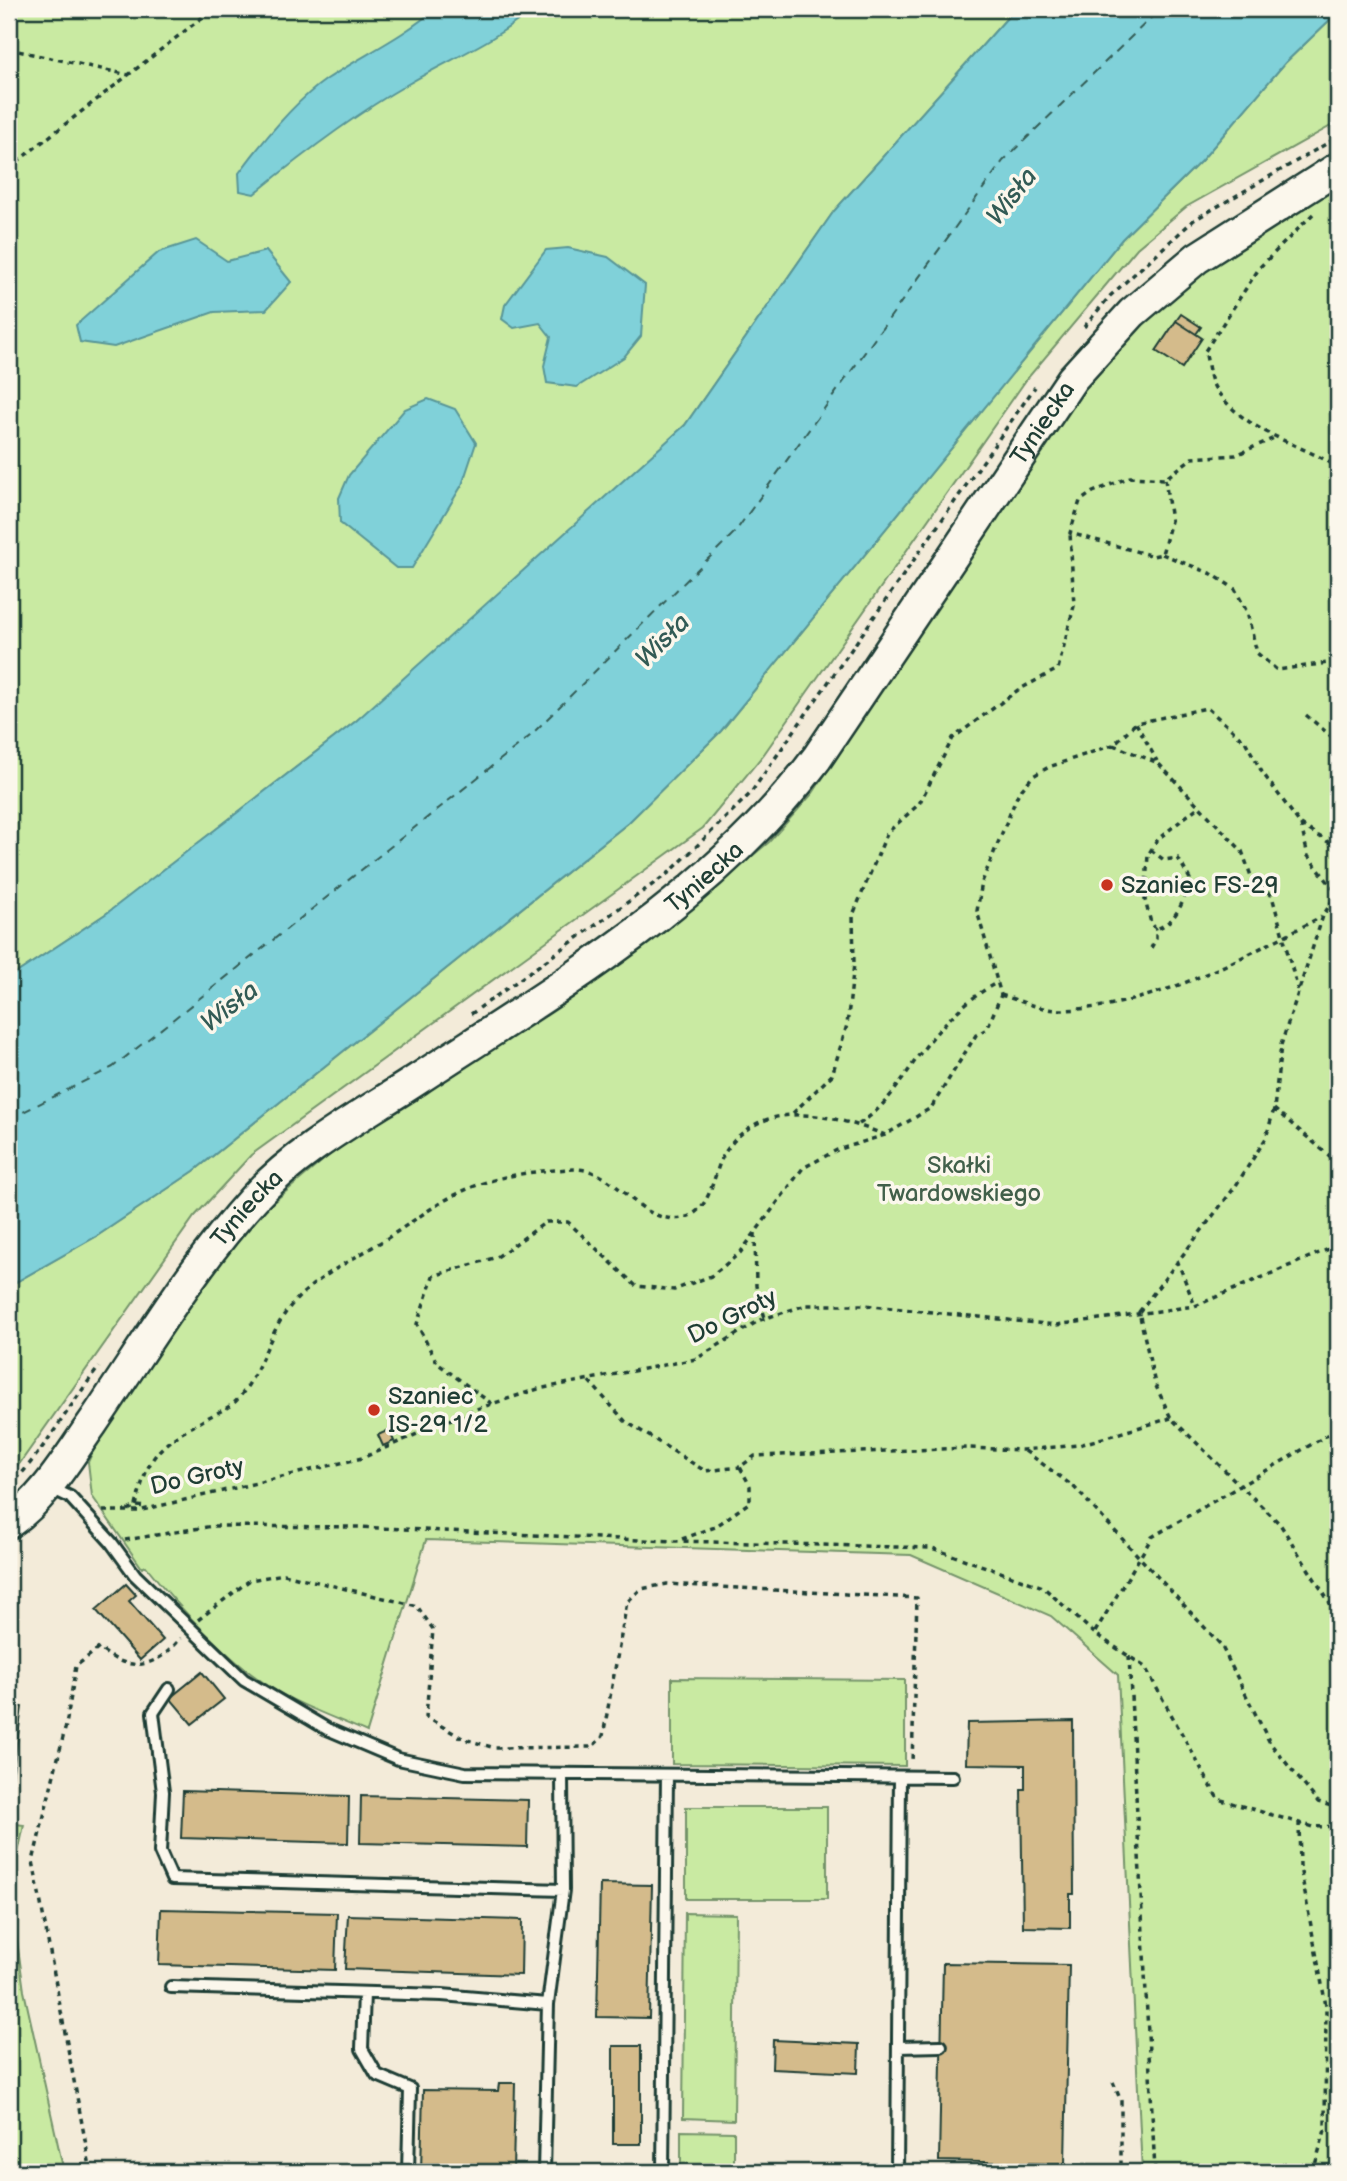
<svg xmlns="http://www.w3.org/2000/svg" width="1347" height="2181" font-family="'Balsamiq Sans',sans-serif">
  <rect width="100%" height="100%" fill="#f3ebd9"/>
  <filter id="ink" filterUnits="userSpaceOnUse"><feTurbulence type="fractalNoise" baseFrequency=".0143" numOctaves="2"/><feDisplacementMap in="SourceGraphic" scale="14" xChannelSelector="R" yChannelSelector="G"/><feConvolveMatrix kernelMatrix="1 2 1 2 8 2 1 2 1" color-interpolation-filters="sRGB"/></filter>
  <g filter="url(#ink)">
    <path fill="#c9eaa2" stroke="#74946b" stroke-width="2" d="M9 9H1015L834 211 685 425 507 597 356 721 113 909 9 978Z
      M1338 12V122L1186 207 1137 248 1026 380 764 754 703 828 251 1155 194 1217 20 1463 9 1473V1286L97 1236 194 1171 628 823 721 731 1122 239 1201 161 1285 63Z
      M1338 181V2172H1142L1118 1675 1051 1616 911 1555 426 1540 367 1732C338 1719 306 1708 278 1692 232 1665 179 1608 146 1566L142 1568 92 1496 88 1462 104 1427 225 1253 258 1215 333 1152 538 1019 710 891 769 842 813 793 1063 409 1168 294Z
      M672 1678 905 1680V1766L672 1764Z
      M686 1807H827V1899H686Z
      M9 1823 24 1825 10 1891 24 1991 64 2172H9Z
      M685 1913 736 1914 734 2120 683 2118Z
      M681 2131 734 2132V2172H681Z"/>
    <path fill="#80d1d9" stroke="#599697" stroke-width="2" d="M435 9H532C495 42 450 59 408 84 354 115 303 154 254 194L240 191 239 173C262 142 295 101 327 79 363 55 403 37 435 9Z
      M1015 9H1338V12L1285 63 1201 161 1122 239 721 731 628 823 194 1171 97 1236 9 1286V978L107 913 356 721 685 425 834 211Z
      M196 240 227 261 266 251 291 282 266 310 214 312 114 347 80 342 76 325 159 252Z
      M568 248 608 257 645 285 641 336 624 357 577 387 547 383 544 366 551 337 540 323 514 328 502 319 505 305 546 250Z
      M428 399 455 409 476 443 462 485 412 568H396L340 523 339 498 349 475 405 409Z"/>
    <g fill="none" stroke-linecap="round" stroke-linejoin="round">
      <path stroke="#325b55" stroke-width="2" stroke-dasharray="9 7" stroke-linecap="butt" d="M9 1119 113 1067 530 736 735 532 1003 161 1160 9"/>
    </g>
    <path fill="#d4bb8b" stroke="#1f3d34" stroke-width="2" d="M1181 314 1201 327 1196 334 1176 321Z
      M1176 321 1202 338 1182 368 1156 351Z
      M389 1430 394 1441 383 1446 378 1435Z
      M126 1584 136 1595 129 1601 163 1640 140 1660 96 1610Z
      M202 1672 224 1699 192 1724 170 1698Z
      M9 1705 22 1707 9 1800Z
      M1073 1721 1074 1894H1070V1928L1023 1927 1021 1789H1025V1765L966 1764 967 1723Z
      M183 1791 349 1796 348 1843 181 1838Z
      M361 1796 528 1800 527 1847 360 1843Z
      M600 1884 652 1885 649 2018 597 2017Z
      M161 1909 337 1913 335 1970 159 1965Z
      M348 1915 522 1920 521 1975 345 1969Z
      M943 1963 1069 1965 1065 2164 939 2161Z
      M773 2040 859 2044 858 2073 772 2069Z
      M613 2046H641V2144H613Z
      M499 2083H515L513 2172H421L423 2090 498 2091Z
      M596 2167 648 2168V2172H595Z"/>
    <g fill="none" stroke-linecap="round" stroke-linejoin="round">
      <g stroke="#1f3d34" stroke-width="16">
        <path id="lane" d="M49 1487 70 1497 111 1542 135 1575 244 1680 327 1729 398 1759 465 1773 953 1777
          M169 1689 153 1713 163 1792 160 1852 172 1879 563 1890
          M171 1987 442 1995 548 2004
          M364 1993 362 2049 377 2075 410 2089 408 2172
          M898 2047 941 2046
          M544 2172 548 2004 563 1890 562 1774
          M663 2172 667 1775
          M897 2172 900 1777"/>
      </g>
      <g stroke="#1f3d34" stroke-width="35">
        <g id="secondary">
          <path id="s1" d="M9 1523C45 1498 67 1459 92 1424 144 1348 192 1266 254 1198 299 1149 363 1115 418 1079 562 985 713 897 817 758L1072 379 1132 313 1197 258 1338 168"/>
        </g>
      </g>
      <path stroke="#1f3d34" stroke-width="3.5" stroke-dasharray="5 5" stroke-linecap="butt" d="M9 49 129 75
        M9 168 213 9
        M1313 214 1260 267 1205 351C1208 362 1209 378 1215 388 1245 433 1295 441 1338 467
        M1084 327 1110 296 1194 220 1338 137
        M1165 479 1171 521 1162 554 1153 556 1070 533 1080 501 1093 492 1130 477 1165 479 1192 458 1236 455 1274 438
        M1162 554 1212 574 1235 589 1247 612 1257 653 1277 670 1328 663 1338 655
        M1306 715 1338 742
        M1136 723 1157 761
        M1113 745 1158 763 1242 851 1251 876 1272 896 1298 990
        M1301 825 1308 856 1336 892
        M1151 850 1164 860 1178 858 1190 879C1185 899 1177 922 1156 929
        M1338 891 1323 916 1281 1045 1274 1109 1266 1138 1235 1187 1139 1312 1155 1384 1171 1418 1280 1524 1338 1616
        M1151 948 1156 939V929L1151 923 1145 900 1148 855 1158 839 1198 807
        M1001 995C1018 1000 1041 1010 1058 1010 1153 1009 1239 959 1321 917
        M471 1014 670 872 750 794 1035 387
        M1274 1109 1338 1163
        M793 1113 832 1075 847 1025 854 964 853 915 887 833 919 804 953 738 1018 690 1058 669 1074 606 1070 533
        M859 1124C886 1107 901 1081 919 1055 941 1025 965 1000 998 982
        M755 1233 756 1286 765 1318
        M1177 1260 1195 1306
        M589 1381 625 1421 705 1471 740 1467
        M492 1404 437 1363 417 1324 433 1276 497 1257 546 1222H568L636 1286 674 1290 711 1276 740 1253 803 1168 837 1150 885 1135 931 1108 976 1035 987 1029 1001 995 977 911 982 882 1018 794 1033 776 1049 767 1113 745 1136 723 1207 708 1245 741 1262 772 1301 825 1338 848
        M1025 1451 1074 1487 1221 1645 1270 1743 1318 1802 1338 1808
        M9 1487C42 1454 69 1406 99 1367
        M136 1506C149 1449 161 1445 209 1417 217 1413 229 1408 236 1401 264 1371 268 1327 298 1298 321 1275 353 1259 381 1242 406 1227 430 1207 457 1194 491 1176 537 1170 575 1169 619 1169 637 1225 682 1218 713 1213 712 1171 726 1151 763 1096 834 1115 885 1135
        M128 1510 136 1506 147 1507
        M103 1511H138L362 1458 470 1411 538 1389 696 1359 760 1320 806 1305H864L1056 1325 1195 1306 1338 1245
        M682 1539 715 1527 750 1502V1486L740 1467 755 1456 968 1448 1023 1450 1079 1445 1171 1418
        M125 1540 213 1526 359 1527 641 1540 932 1548 1043 1587 1094 1633 1145 1667 1218 1799 1313 1827 1338 1826
        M198 1620 250 1580 284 1574 417 1606 433 1629 426 1717 464 1739 495 1748 592 1747 603 1736 627 1602 641 1589 667 1584 917 1598 912 1763
        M1095 1632 1152 1537 1338 1429
        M1129 1656 1155 2172
        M1299 1822 1300 1867 1326 2006 1325 2130 1313 2172
        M1113 2082 1121 2101V2172
        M91 2172 33 1861 66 1725 76 1666 99 1648C130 1674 156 1668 181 1638"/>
      <use href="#lane" stroke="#fbf7ec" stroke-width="10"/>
      <use href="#secondary" stroke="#fbf7ec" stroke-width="30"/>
    </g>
  </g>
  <g fill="#c8321e" stroke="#fbf7ec" stroke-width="2.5">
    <circle cx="1107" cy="885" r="7"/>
    <circle cx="374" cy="1410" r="7"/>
  </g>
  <g text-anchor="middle" stroke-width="7" stroke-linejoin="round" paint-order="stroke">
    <g font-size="24" fill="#1f3d34" stroke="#fbf7ec">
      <text dy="8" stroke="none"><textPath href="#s1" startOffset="1530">Tyniecka</textPath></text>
      <text dy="8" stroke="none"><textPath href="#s1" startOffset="962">Tyniecka</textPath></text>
      <text dy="8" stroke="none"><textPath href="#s1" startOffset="396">Tyniecka</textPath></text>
      <text transform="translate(732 1316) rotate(-26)" y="8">Do Groty</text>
      <text transform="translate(197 1476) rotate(-13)" y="8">Do Groty</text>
    </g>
    <g font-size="24" fill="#1f3d34" stroke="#fbf7ec" text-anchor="start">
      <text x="1121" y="893">Szaniec FS-29</text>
      <text x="388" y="1404">Szaniec<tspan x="388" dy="28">IS-29 1/2</tspan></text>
    </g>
    <g font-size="24" fill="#41604a" stroke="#fbf7ec">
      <text x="959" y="1173">Skałki<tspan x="959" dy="28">Twardowskiego</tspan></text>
    </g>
    <g font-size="26" font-style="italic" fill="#325b55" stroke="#fbf7ec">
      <text transform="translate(1011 196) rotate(-52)" y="9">Wisła</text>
      <text transform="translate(662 640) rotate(-45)" y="9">Wisła</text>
      <text transform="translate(229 1006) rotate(-38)" y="9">Wisła</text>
    </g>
  </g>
  <rect width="1347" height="2181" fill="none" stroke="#fbf7ec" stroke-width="35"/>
  <rect x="18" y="18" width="1312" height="2146" fill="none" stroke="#1f3d34" stroke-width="2.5" filter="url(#ink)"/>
</svg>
